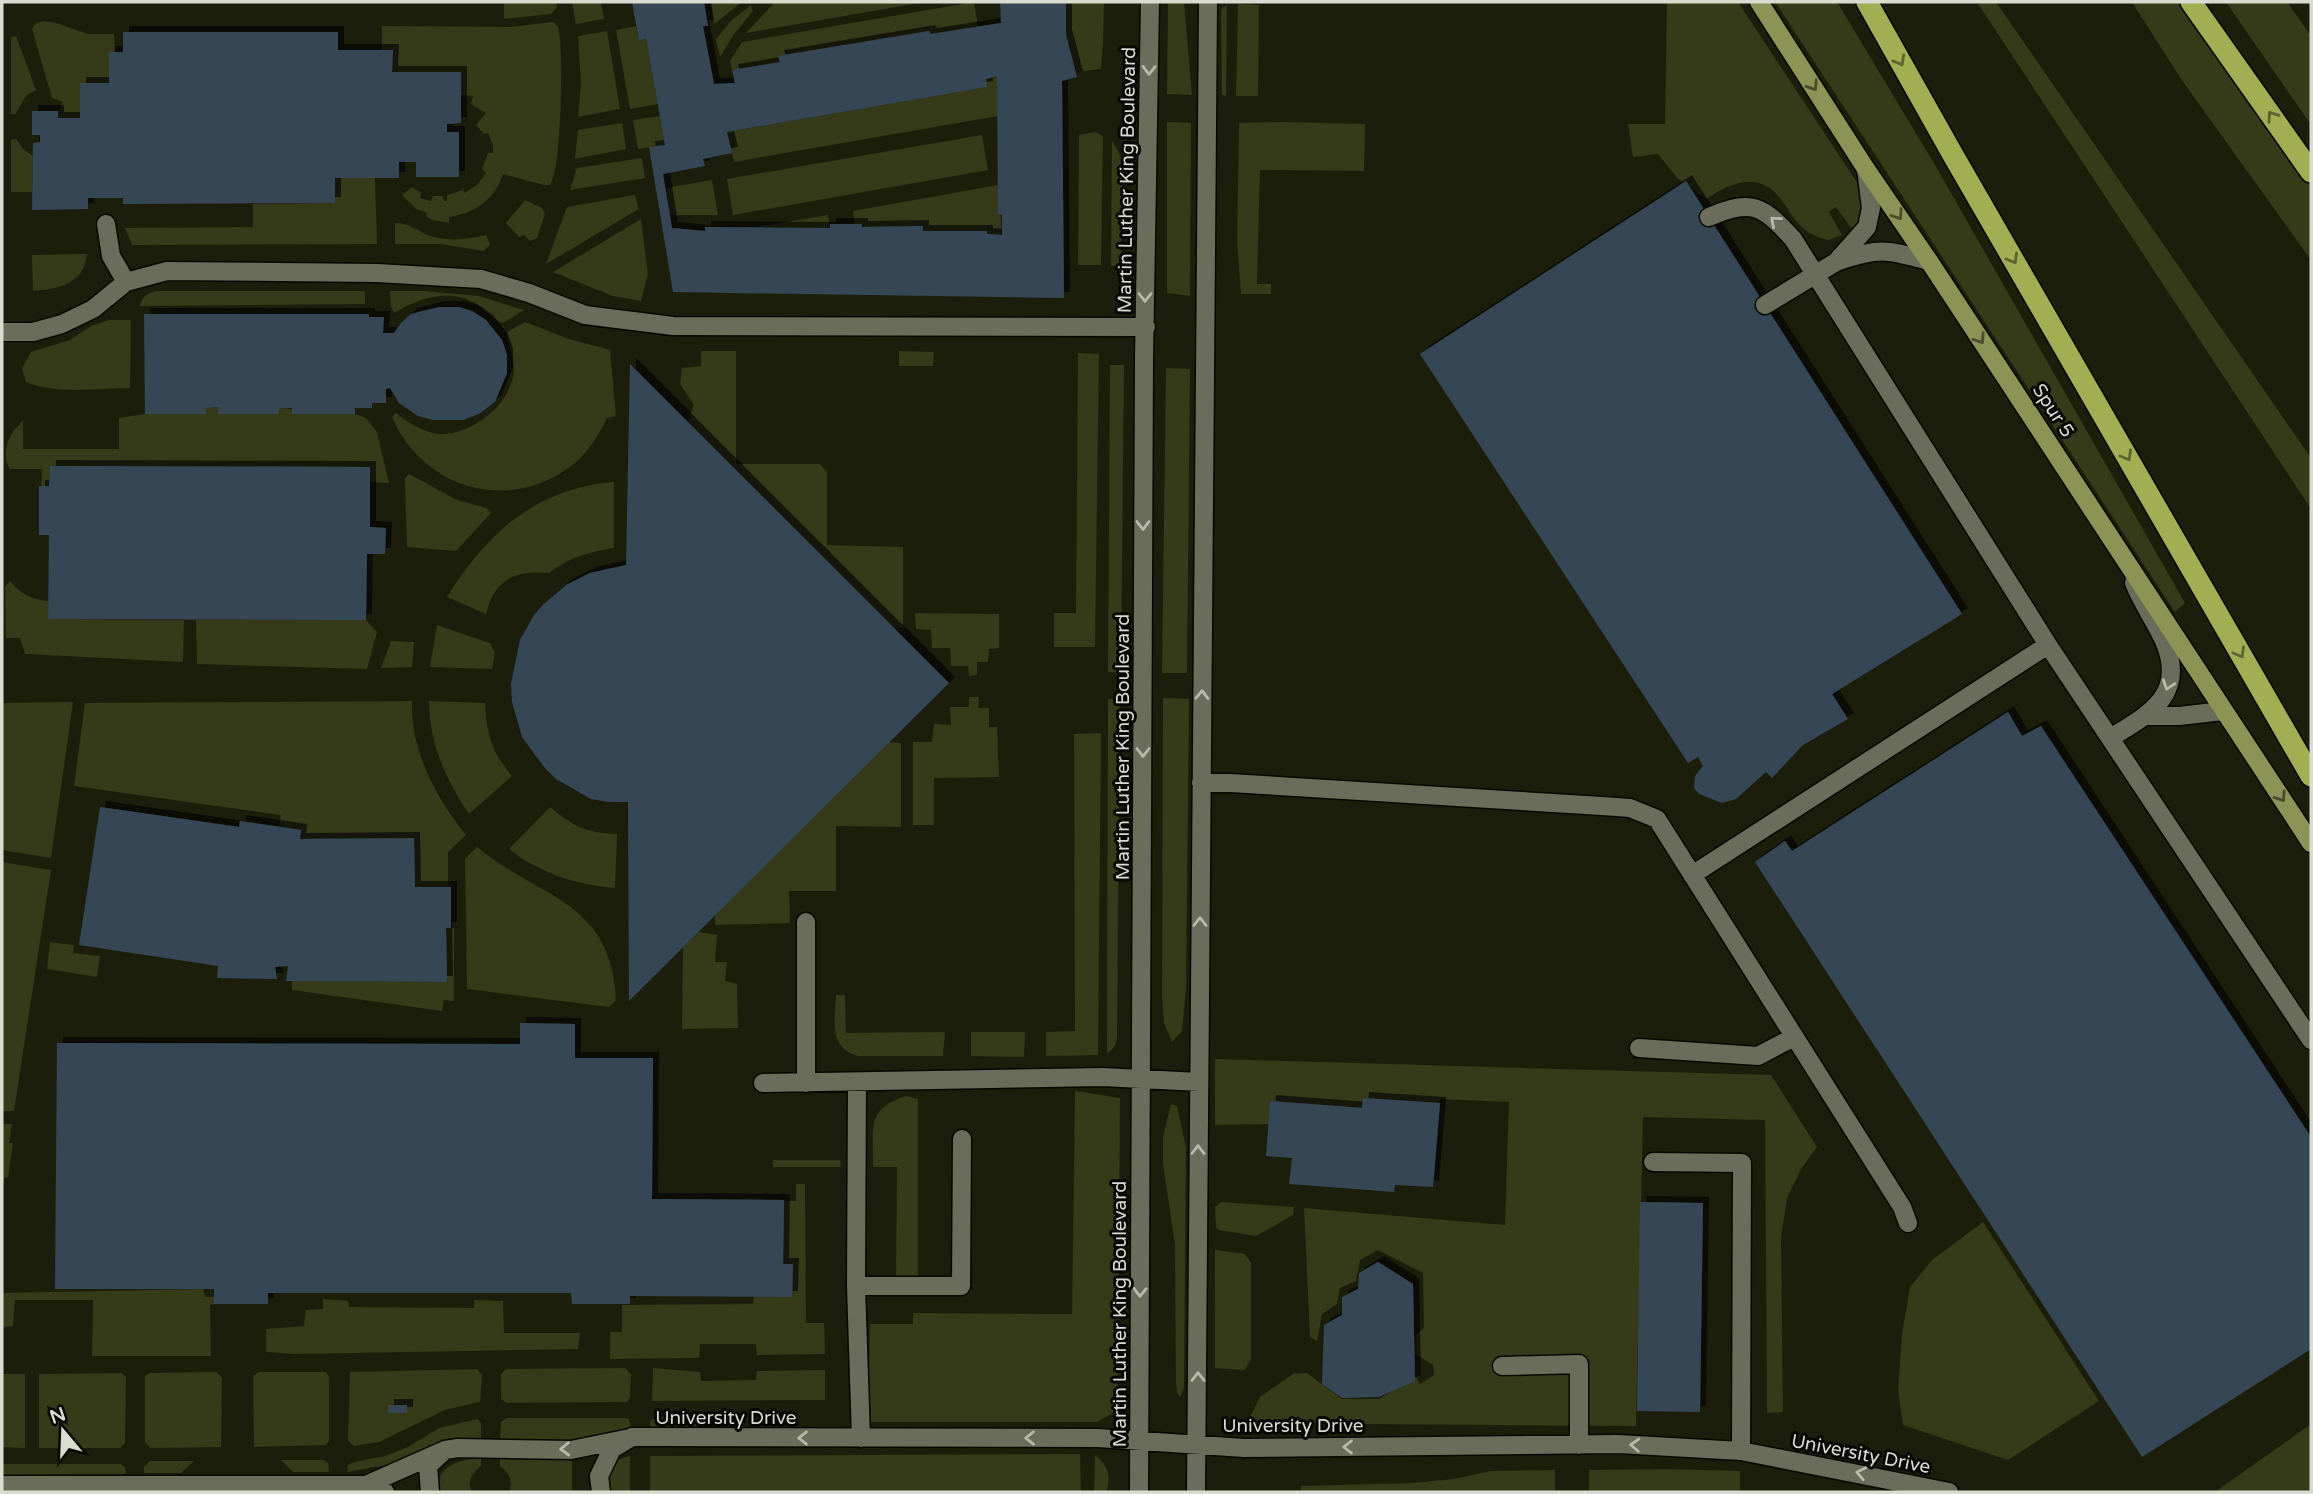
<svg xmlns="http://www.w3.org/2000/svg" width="2313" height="1494" font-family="'Varela Round',sans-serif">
  <defs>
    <filter id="shadow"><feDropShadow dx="6" dy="-6" stdDeviation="0" flood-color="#0009"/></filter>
  </defs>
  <rect width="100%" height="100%" fill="#1c1e0c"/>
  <path fill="#353a18" d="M504 2H556L557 7 551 14 504 19Z
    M572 2H601L604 19 576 24Z
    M710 2H742L714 24Z
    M775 2H925L746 33Z
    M974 2 978 27 931 34 929 31 779 56 780 62 732 70 730 61 742 42Z
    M1066 2H1104L1103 45 1101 69 1076 72 1066 35Z
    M1168 2H1184L1192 95 1167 94Z
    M1667 2H1738L1864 193 1861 222 1851 228 1836 207 1829 212 1842 235 1828 240C1822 238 1813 236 1808 232 1795 223 1789 210 1780 198 1759 171 1730 183 1706 199L1678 179 1658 154 1633 157 1628 124H1665Z
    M1775 2H1837L1935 165 2185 603 2175 612Z
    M1977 2H1996L2311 458V509Z
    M2132 2H2186L2311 182V260L2181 79Z
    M2226 2H2287L2311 36V125Z
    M1238 4 1259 5 1258 96H1236Z
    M751 5 753 11 734 34 720 57 716 39 731 21Z
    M1227 5 1226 96 1222 95 1221 12 1222 8Z
    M44 21 56 23 88 34H114L115 52H109V83H80V118H58V111L63 102 52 98 32 29 36 23Z
    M553 22C558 26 558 25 559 31 563 54 562 168 550 185H544L503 174C494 200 476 213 449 217V223L432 220 426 216 427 213 416 209 402 195 412 187 421 193 420 198 431 201 433 196H443L444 201H447V195L463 190 465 193 477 185 486 173 482 169 488 153H493V146L488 133 484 134 476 125 486 113 471 104 473 96 461 95 392 72 393 51 382 50V26L510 27Z
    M636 26 639 41 646 38 658 104 630 109 616 30Z
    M607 31 620 109 578 117 581 84 578 36Z
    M16 36 36 90 26 96 15 114H11V37Z
    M997 76 998 116 734 162 727 132 986 87V79Z
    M660 116 665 145 638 149 633 120Z
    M1167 122 1191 123 1190 296 1167 293Z
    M1283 122 1365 124 1364 171 1260 170 1257 284H1271V294H1241L1237 240 1239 123Z
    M622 123 626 149 575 159 578 130Z
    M1095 132 1103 136 1101 265H1078L1079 135Z
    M982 135 988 170 733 215 727 179Z
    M16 139 23 149 33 156 32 192H11V140Z
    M1112 140 1122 159 1121 265 1111 266Z
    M642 158 645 178 570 190 577 168Z
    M335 178H375L377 244 132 245 125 228 253 227V204L334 203Z
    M712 180 718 215H670L666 188Z
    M998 185 1002 235 987 234 986 231H923V226L862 227 861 224H855L853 211Z
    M635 195 639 209 546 264 567 207Z
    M525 200 542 208 545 214 537 238 530 241 524 235 519 237 506 223Z
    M828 215 830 228 756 227Z
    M641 219 648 274 641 301 613 296 553 272Z
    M395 223C409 223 413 228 425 234 446 242 465 240 486 235L490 244 484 251 440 244H395Z
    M87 254C84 284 59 289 33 291L32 255Z
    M157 291H365V304L140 306C142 296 147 293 157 291Z
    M390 291H424L479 296 524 310 503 323C493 320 488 312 480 306 453 287 420 297 394 313L391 306Z
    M109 320H131L130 388C97 388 57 395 26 382L22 368 31 352 70 340 91 326Z
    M525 322 569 339 610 350 616 416 607 418C600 433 589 451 576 462 513 515 424 491 392 417L396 413C408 423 424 433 441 434 474 434 512 403 514 370 514 357 508 345 507 332Z
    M701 351H736V464H820L827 472V545L903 547V628H894L888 623 688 421 694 405 680 384 682 368 701 366Z
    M899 351 934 352 933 366H899Z
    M1078 353 1099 354 1095 647H1054V613H1076Z
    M1110 365H1124L1121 672H1108Z
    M1166 368 1190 369 1187 673H1162Z
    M218 407 219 414H279V408L355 414 366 418 377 432 389 483 50 466 49 486H41L42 469H10C0 453 9 432 23 421V449H119V418L145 414H205L206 408Z
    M409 474 457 500 487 508 491 513 456 551 407 547 405 487V478Z
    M614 482V548C590 552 569 557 549 573 514 570 495 579 486 614L447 597C487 533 536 488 614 482Z
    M10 581C20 594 33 600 48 601L49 619 184 620 183 662 25 654 20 638H6L5 587Z
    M915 613 999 614V648L989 649 988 662H977V675L969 676 968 666H951L950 648H932L931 630 916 629Z
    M196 620H366L377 632 367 669 197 664Z
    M437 625 490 643 495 653 492 669 430 667Z
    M391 641 414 642 412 667 381 668Z
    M969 697H979L978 708H989V727H997L999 777 934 778V825H913V742H932L934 724 951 725 950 707H969Z
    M1163 698 1189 699 1186 989 1182 1031 1172 1042 1164 1023 1162 997Z
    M1108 699H1120L1117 1038 1115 1046 1107 1054Z
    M412 701C410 750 436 798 466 835L448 852V887H415L414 838 300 839 279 827 281 815 74 786 85 703Z
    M429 701 485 703C487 736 491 750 512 776L469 814C446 780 429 743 429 701Z
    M73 702 51 858 2 850V703Z
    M1101 733 1098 1055 1046 1056V1032L1075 1031 1074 734Z
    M889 742 901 743V827L836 826V891H789L790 923 715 925V915Z
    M550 807C573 826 586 833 617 834L615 888C577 885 539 873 509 849Z
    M477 847C541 900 611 899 616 1000L609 1007 467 989 465 859Z
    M2 862 51 870 14 1111H2Z
    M446 928H454V1001L444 1000 442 1011 292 990V981L446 982Z
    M699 932 717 935 715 962H727L725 981 737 984 738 1028 682 1029 683 947Z
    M50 942 74 945 73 953 100 956 97 977 47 969Z
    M836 995H845L846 1033 945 1032 943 1056H858C828 1047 835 1021 836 995Z
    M971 1032H1025L1024 1057 971 1056Z
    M1215 1059 1771 1075 1817 1147 1801 1169 1787 1198 1781 1238 1783 1412 1767 1413 1765 1120 1643 1117 1636 1426 1247 1423 1260 1397 1293 1374 1307 1373 1342 1399H1379L1416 1377 1420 1384 1434 1375 1433 1365 1415 1354 1416 1334 1424 1328 1423 1273 1378 1250 1360 1260 1356 1281 1340 1288 1337 1304 1322 1314 1317 1341 1310 1337 1304 1208 1505 1225 1509 1102 1440 1099 1439 1105 1363 1110 1269 1124 1215 1125Z
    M1075 1091 1120 1098 1118 1392 1115 1412 1097 1422H868L870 1324H913V1313L1072 1314Z
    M906 1096 918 1099V1276H896L897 1167H873C874 1131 864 1109 906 1096Z
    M1171 1104 1177 1106 1186 1148 1184 1387 1180 1397 1177 1393 1176 1382 1175 1245 1163 1164V1137Z
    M2 1124H12L9 1143H13L8 1177 4 1178 2 1194Z
    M773 1160H840L841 1167H773Z
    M796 1184H805L806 1323H824L825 1354 757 1355 756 1344H700L699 1358 610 1359V1332H622V1305L753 1304 754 1295 780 1267V1201H796Z
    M1221 1202 1294 1207 1293 1215 1256 1236 1219 1230 1216 1227 1215 1207Z
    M1983 1222 2099 1401 2008 1460 1903 1425 1898 1391 1902 1334 1910 1287 1932 1260Z
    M1215 1250 1245 1254 1251 1263V1359L1245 1370 1215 1368Z
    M203 1289 205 1297H215V1304L210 1305 211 1356H92L93 1300H15L13 1326 2 1327V1293Z
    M323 1299 348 1301 349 1307 474 1308V1300L503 1301 504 1333H580L578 1349 294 1354 266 1352V1329L304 1326 306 1310 323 1309Z
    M625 1368 631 1374 630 1398 627 1402 506 1403 501 1399V1374L506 1369Z
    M653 1368 700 1372 701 1381 756 1380 757 1371 825 1370V1400L652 1401Z
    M477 1369 482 1375 480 1402 445 1410 379 1442 354 1446 348 1440 350 1372Z
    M216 1372 222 1378 221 1447 150 1448 145 1442V1376L150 1373Z
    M259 1372H326L329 1377V1441L326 1445 254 1447 253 1376Z
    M121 1373 126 1377 125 1443 120 1448H39V1374Z
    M2 1374H25V1448L2 1447Z
    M704 1416 697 1426 693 1427 650 1428V1421L656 1417Z
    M507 1418H625L629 1419 631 1428 580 1441 500 1442 501 1422Z
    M477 1419 481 1423V1441L437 1444 391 1464 347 1472 348 1465 354 1462 385 1456 408 1447 439 1428Z
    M2311 1424V1492H2215Z
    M1080 1454 1081 1492H650V1456Z
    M1095 1455C1108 1465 1112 1477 1106 1492H1094Z
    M630 1456V1492H606C606 1470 606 1462 630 1456Z
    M481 1457V1466C472 1473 467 1481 472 1492H438C435 1466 459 1460 481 1457Z
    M500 1457H572V1492H509C513 1482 510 1473 500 1466Z
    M281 1460H323L328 1463 329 1472H293Z
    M150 1461H194L181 1473H144V1467Z
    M2 1464H120L125 1467 126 1474 2 1475Z
    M1666 1469 1740 1471V1492H1589V1470Z
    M1555 1470V1492H1301V1486L1412 1483 1454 1479 1491 1471Z"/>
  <path fill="#364755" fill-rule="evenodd" filter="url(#shadow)" d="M632 2H704L708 26H703L714 84 735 83 732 70 780 62 778 56 929 31 931 34 1001 23 1000 2H1066V35L1077 77 1062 81 1064 298 673 292 649 147 665 145 646 38 639 41ZM997 76 998 214 1002 215V235L987 234V231H923V226L862 227V224H830V228L705 227V231L672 228 663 174 705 166 703 159 732 153 727 132 987 87 986 79Z
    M123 32H338V50H393L392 72H461V123L447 124V132H459V177H416V162H399V178H335V203L123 204V198H88V209L32 210 33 143 40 142V135H32V111H58V118H80V83H109V52H123Z
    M1686 181 1962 614 1832 694 1848 719 1803 745 1772 778 1766 772 1736 799 1722 803 1699 794 1694 788 1695 776 1703 766 1698 757 1688 763 1420 354Z
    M439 307H459L472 311 486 320 502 340 507 355V373L495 402 479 414 463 420H433L418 416 399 403 390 388 386 389V403H372V408H355V414H292V408H279V414H218V407L206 408V414H145L144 314H369V317H384L383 333H394L401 323 411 314Z
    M630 364 949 683 629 1001 628 802H609L591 799 556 779 544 767 522 737 512 702 511 683 520 640 534 615 544 604 566 585 590 573 626 565Z
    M50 466 370 467V527L386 528 385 554H367L366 620 48 619 49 535H39V486H49Z
    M2008 712 2022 736 2041 726 2311 1137V1349L2142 1457 1755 862 1785 841 1792 851Z
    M100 807 239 827 240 821 301 830 300 839 414 838 415 887H451V928H446L447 982 286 981 288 966 275 967 277 979 217 978 218 966 79 945Z
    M520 1023 575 1024V1058H653L652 1199 784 1200 783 1264H793L792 1297 630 1296V1304H572L571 1293H268V1304H214V1289H55L57 1043 520 1044Z
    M1363 1098 1440 1103 1433 1187 1395 1185 1394 1192 1289 1184 1292 1158 1266 1156 1270 1101 1362 1108Z
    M1640 1202 1703 1203 1700 1412 1637 1411Z
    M1378 1262 1413 1284 1415 1381 1379 1397 1342 1398 1322 1384 1324 1325 1342 1315V1297L1358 1289 1359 1273Z
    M388 1405H407V1413H388Z"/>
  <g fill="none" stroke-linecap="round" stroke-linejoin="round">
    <g stroke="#070800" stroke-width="21">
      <path id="minor" d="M1709 217C1752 198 1763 206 1793 239L2048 645 2311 1040
        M106 224 111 256 126 282
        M1839 261C1881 247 1887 250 1929 261
        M1765 305 1836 262 1867 227 1871 208 1866 169
        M2 332H33L62 324 93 309 126 282 167 271 377 273 481 279 529 293 585 315 673 326 1146 327
        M2146 716H2179L2223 711
        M2110 738C2150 714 2187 694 2164 641 2155 621 2142 603 2134 583
        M1201 783H1230L1602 806 1630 808 1657 819 1902 1207 1908 1223
        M1692 875 2048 645
        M1639 1048 1758 1056 1794 1037
        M763 1083 1103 1077 1199 1082
        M806 1083V922
        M857 1083 856 1286 861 1438
        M1653 1162 1742 1163 1741 1451
        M856 1286H961L962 1139
        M1502 1366 1579 1364V1445
        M2 1485H366L385 1492
        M366 1485 445 1450 458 1448 571 1450 625 1439
        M430 1492 428 1466 442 1453
        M601 1492 599 1476 612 1449 632 1437H648L1098 1438 1244 1448 1618 1444 1741 1451 1949 1492
        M1139 1492 1144 359 1150 2
        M1196 1492 1208 2"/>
    </g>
    <g stroke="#070800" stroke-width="21">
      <path id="major" d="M1759 2 1866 169 1929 261 2311 843"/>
    </g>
    <g stroke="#070800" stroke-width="24">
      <path id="highway" d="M1867 2 1953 155 2311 776
        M2191 2 2311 172"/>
    </g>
    <use href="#minor" stroke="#6a6d59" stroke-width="18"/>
    <use href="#major" stroke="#8c9455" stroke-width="18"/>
    <use href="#highway" stroke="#a2ae52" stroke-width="21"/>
  </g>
  <defs><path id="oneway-chevron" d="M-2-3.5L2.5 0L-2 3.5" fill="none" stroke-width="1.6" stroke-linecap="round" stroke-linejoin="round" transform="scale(1.75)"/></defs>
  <g stroke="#5c632e">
    <use href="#oneway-chevron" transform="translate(1900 61) rotate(61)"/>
    <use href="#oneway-chevron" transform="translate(2272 116) rotate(-125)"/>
    <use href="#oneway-chevron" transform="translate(2013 259) rotate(60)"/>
    <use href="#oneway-chevron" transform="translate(2127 456) rotate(60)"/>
    <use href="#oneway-chevron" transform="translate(2240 653) rotate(60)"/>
  </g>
  <g stroke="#b8bbac">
    <use href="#oneway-chevron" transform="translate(1149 70) rotate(91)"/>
    <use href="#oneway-chevron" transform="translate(1775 221) rotate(-139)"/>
    <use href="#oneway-chevron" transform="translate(1145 297) rotate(90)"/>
    <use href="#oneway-chevron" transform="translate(1143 525) rotate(90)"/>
    <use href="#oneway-chevron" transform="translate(2168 685) rotate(109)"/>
    <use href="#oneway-chevron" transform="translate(1202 695) rotate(-89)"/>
    <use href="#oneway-chevron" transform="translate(1143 752) rotate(90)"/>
    <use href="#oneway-chevron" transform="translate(1200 922) rotate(-90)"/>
    <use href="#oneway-chevron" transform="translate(1198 1150) rotate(-90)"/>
    <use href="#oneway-chevron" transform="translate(1140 1292) rotate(91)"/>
    <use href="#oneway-chevron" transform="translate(1198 1377) rotate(-90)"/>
    <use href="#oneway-chevron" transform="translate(803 1438) rotate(-180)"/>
    <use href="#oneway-chevron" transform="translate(1030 1438) rotate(-180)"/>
    <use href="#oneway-chevron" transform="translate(1635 1445) rotate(-177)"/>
    <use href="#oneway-chevron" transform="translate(1348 1447) rotate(180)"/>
    <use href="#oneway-chevron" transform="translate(565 1449) rotate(178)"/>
    <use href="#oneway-chevron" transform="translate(1861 1473) rotate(-169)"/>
  </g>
  <g stroke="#4a4e2c">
    <use href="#oneway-chevron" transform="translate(1813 86) rotate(57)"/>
    <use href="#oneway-chevron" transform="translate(1898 215) rotate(56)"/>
    <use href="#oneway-chevron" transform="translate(1980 339) rotate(57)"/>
    <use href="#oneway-chevron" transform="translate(2281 797) rotate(57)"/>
  </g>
  <g text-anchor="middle" stroke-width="6" stroke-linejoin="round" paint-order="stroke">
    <g font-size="19" fill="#d9dcd0" stroke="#070803">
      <text transform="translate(1126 180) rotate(-89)" y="7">Martin Luther King Boulevard</text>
      <text transform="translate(2054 410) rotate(57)" y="7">Spur 5</text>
      <text transform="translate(1122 747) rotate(-90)" y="7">Martin Luther King Boulevard</text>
      <text transform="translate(1119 1314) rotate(-90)" y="7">Martin Luther King Boulevard</text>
      <text x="726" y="1424">University Drive</text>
      <text x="1293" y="1432">University Drive</text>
      <text transform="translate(1861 1453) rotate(11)" y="7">University Drive</text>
    </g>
  </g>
  <rect width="2313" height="1494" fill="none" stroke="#d9dcd0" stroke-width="7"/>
  <g transform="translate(63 1431) rotate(341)" stroke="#070803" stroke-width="5" paint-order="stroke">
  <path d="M0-5L12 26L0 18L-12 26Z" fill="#d9dcd0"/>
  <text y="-10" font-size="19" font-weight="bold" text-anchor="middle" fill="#d9dcd0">N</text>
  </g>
</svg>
